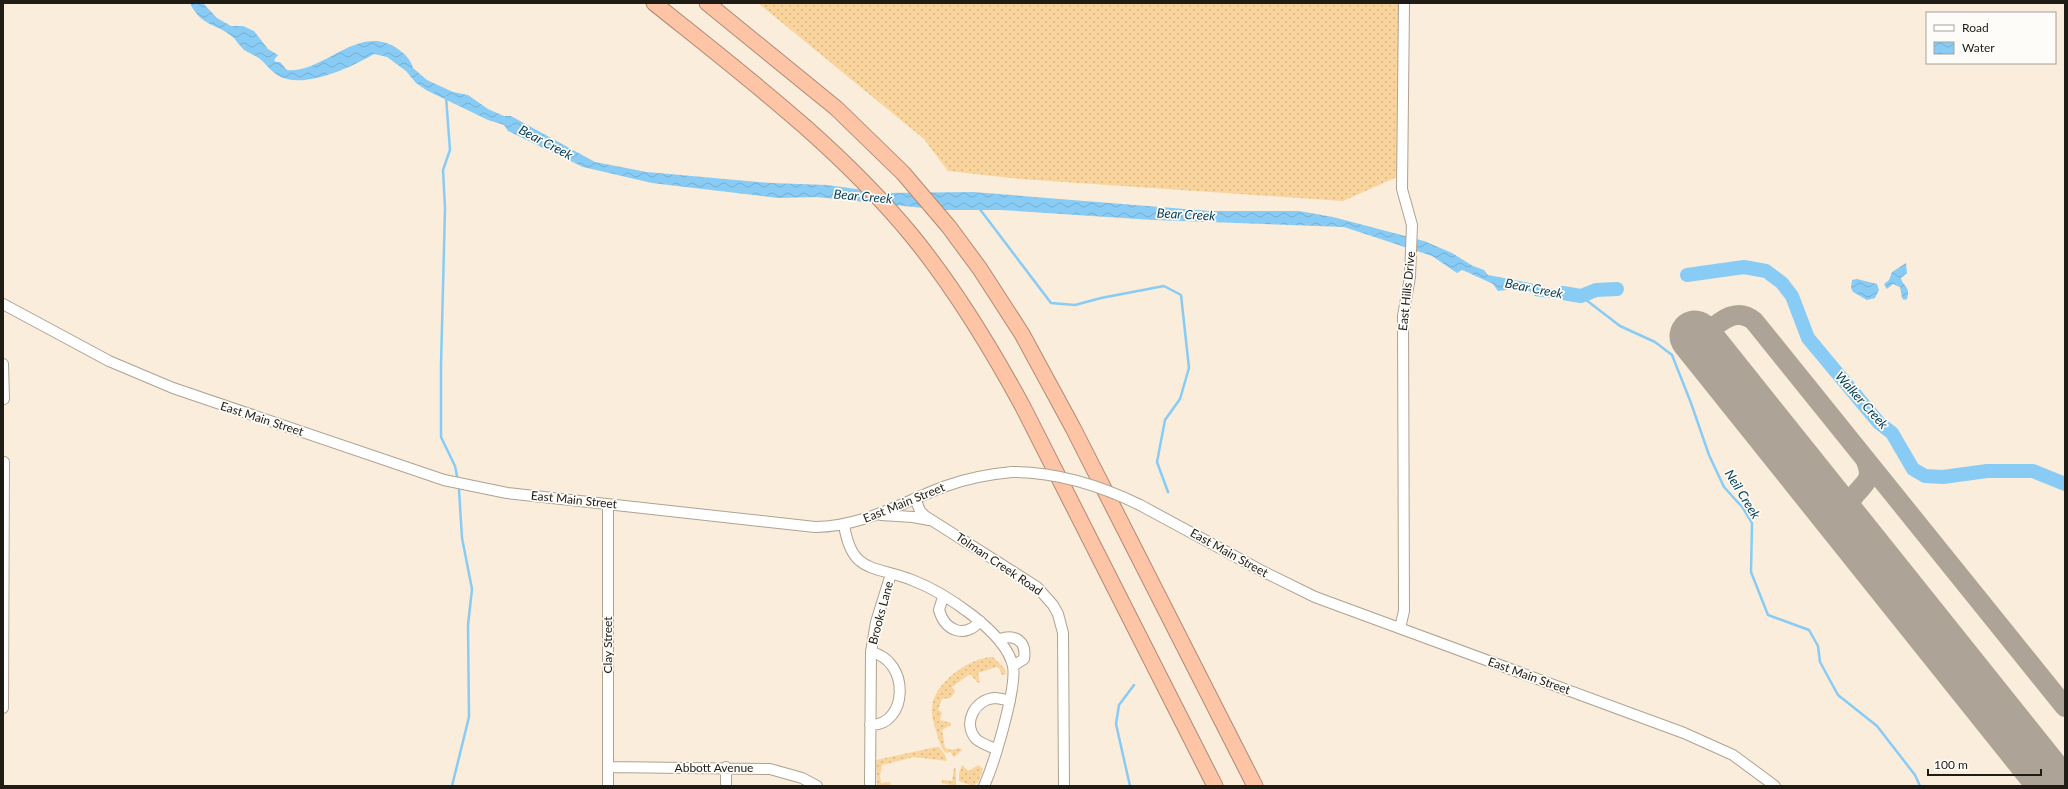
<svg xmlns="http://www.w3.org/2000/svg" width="2068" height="789" font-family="Lato,sans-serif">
  <defs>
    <pattern id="grass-dots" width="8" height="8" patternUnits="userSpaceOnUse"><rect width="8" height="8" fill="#f9d49d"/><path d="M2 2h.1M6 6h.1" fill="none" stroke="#d5b586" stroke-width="1.8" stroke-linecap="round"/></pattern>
    <pattern id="water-waves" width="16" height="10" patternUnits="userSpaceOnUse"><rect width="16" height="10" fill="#88ccf6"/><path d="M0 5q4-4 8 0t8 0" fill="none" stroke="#75afd2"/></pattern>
  </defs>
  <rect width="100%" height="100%" fill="#faeddb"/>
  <path fill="url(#grass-dots)" d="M758 3H1400L1397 177 1343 201 1021 179 948 171 924 139Z
    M993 657 1005 669 1006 674 1002 675 999 668 996 667 978 673 980 683 977 682 970 674 952 687 955 692 950 698 942 699 938 710 942 712 940 720 951 723V725L942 730 945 748 951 750 960 748 962 750 954 757 950 752 946 753C941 748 939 741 937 734 934 725 931 716 932 707 934 683 970 657 993 657Z
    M936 747H939L945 755 947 761 914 757 882 765 880 776 881 783 890 782 891 786 877 785 876 760Z
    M962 765 969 771 978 765 983 769 979 781 973 786 959 781V773Z
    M954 768H956V786L942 783V780L952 781Z"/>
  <path fill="url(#water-waves)" d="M190 3H203L217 18 231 26H243L254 31 268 49 278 55 274 60 276 62H280L287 70C295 71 301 69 308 67 339 56 366 27 398 49 405 54 411 60 413 68L427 80 453 92 468 95 488 109 504 116H511L595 162 647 172 771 183 827 185 885 193 973 192 1210 211H1299L1333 217 1424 241 1452 253 1473 266 1484 270 1488 275 1530 283 1561 291 1580 290 1582 303 1576 300 1573 302C1562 298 1548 298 1535 296 1528 285 1509 290 1498 291L1493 284 1467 272 1462 270 1457 273 1432 256 1344 227 1153 220 1001 210H943L816 197 778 198 652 183 583 167 508 131 504 125 488 120 426 90 416 83 406 71 387 57 374 54C352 67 302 91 277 75 271 71 266 64 260 59 255 55 248 53 244 50 240 46 237 42 234 38 217 23 201 27 190 3Z
    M1906 263 1907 273 1901 278C1903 287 1911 286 1907 299L1904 300 1902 298 1900 287 1893 284 1887 289 1884 284 1889 280 1892 272Z
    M1857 279 1877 284 1879 290 1875 298 1867 300 1853 292 1851 288 1852 280Z"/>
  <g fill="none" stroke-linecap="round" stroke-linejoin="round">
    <path stroke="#88ccf6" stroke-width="2.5" d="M446 97 450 150 443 170 445 208 441 366V437L455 466 457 476
      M979 208 1051 303 1075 305 1101 298 1164 286 1181 295 1189 368 1180 399 1165 420 1157 462 1168 492
      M1581 296 1620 326 1655 342 1672 355 1691 403 1709 455 1724 487 1743 508 1752 523 1751 572 1768 615 1809 630 1818 646 1820 662 1838 695 1877 726 1915 775 1920 786
      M452 786 469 717 468 625 472 589 462 538 459 490
      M1130 786 1116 724 1119 705 1134 685"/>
    <path stroke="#88ccf6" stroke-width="14" d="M1687 275 1744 267 1766 271 1782 283 1792 296 1808 338 1879 423 1892 433 1913 469 1925 476 1943 477 1987 471H2033L2065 484
      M1563 293 1581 296 1596 290 1617 289"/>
    <path stroke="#ada396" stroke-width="20" d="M1698 340C1715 327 1733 304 1754 321L2065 707
      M1819 492C1831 500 1842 503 1854 496
      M1853 536C1848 523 1845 508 1854 496 1864 483 1874 480 1866 461"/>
    <path stroke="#ada396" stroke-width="51" d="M1695 336 2055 786"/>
    <g stroke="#aea291" stroke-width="12">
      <path id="minor" d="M3 304 109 361 173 388 444 480 507 493 815 527C863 527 902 502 946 486 968 478 990 474 1012 472
        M3 364 4 399
        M915 498 920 511 925 516 1037 587 1053 605 1058 614 1063 633 1064 786
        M1140 505 1264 572 1315 597 1684 733 1733 755 1775 786
        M881 515 913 517 929 520
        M844 525C852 574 873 565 912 580 943 592 1005 631 1013 666 1017 688 994 764 984 786
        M943 597 939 610C945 631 965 639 980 621
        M1400 628 1404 611 1403 316 1410 277 1412 225 1402 189 1404 3
        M1000 639C1015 634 1027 641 1024 659L1013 666
        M3 708 4 462
        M870 725C908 726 911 661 871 652
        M996 749C989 746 982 744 976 739 962 723 975 699 995 698 1000 698 1005 700 1010 701
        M608 767 770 769 802 778 817 786
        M726 767V786
        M608 786V504
        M870 786 871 652 876 622 891 574"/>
    </g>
    <g stroke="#b08973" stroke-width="17">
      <path id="highway" d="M654 3C745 76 839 147 913 237 956 290 991 348 1023 407L1215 786
        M707 3 836 108 903 173 949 227 980 269 1022 334 1073 428 1255 786"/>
    </g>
    <use href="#minor" stroke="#fff" stroke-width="10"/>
    <use href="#highway" stroke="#fec4a6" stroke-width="15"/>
    <g stroke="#aea291" stroke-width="12" stroke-linecap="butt">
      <path id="minor-bridge" d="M1012 472C1058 472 1099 485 1140 505"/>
    </g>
    <use href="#minor-bridge" stroke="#fff" stroke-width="10"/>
  </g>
  <g text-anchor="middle" stroke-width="3.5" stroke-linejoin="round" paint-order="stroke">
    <g font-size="12" fill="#1f1b15" stroke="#fefcf8">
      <text transform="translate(1407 291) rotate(-84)" y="4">East Hills Drive</text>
      <text transform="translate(262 419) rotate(18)" y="4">East Main Street</text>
      <text transform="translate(574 500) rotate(6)" y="4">East Main Street</text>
      <text transform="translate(904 503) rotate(-22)" y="4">East Main Street</text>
      <text transform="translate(1229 553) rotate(29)" y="4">East Main Street</text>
      <text transform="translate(999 564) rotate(34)" y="4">Tolman Creek Road</text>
      <text transform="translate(881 613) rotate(-75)" y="4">Brooks Lane</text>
      <text transform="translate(608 645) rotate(-90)" y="4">Clay Street</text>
      <text transform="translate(1529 676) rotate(20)" y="4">East Main Street</text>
      <text x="714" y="772">Abbott Avenue</text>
    </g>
    <g font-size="13" font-style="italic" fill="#05405b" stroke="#fefcf8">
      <text transform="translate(546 142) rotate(28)" y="5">Bear Creek</text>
      <text transform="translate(863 196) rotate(5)" y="5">Bear Creek</text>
      <text transform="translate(1186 214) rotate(3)" y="5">Bear Creek</text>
      <text transform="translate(1534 288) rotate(11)" y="5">Bear Creek</text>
      <text transform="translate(1862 400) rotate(48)" y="5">Walker Creek</text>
      <text transform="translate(1743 494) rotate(58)" y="5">Neil Creek</text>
    </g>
  </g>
  <rect width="2068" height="789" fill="none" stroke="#1f1b15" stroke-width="8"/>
  <rect x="1926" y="12" width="130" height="52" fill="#fefcf8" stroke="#a5a29d"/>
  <rect x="1934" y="25" width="20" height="6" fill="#ffffff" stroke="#a5a29d"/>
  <text x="1962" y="32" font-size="12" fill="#1f1b15">Road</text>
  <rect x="1934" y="42" width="20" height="12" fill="url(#water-waves)" stroke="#a5a29d"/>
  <text x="1962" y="52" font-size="12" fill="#1f1b15">Water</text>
  <path d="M1928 769v6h113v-6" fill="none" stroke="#1f1b15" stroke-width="2"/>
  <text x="1934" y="769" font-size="12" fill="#1f1b15" stroke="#fefcf8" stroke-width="3" paint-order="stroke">100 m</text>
</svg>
